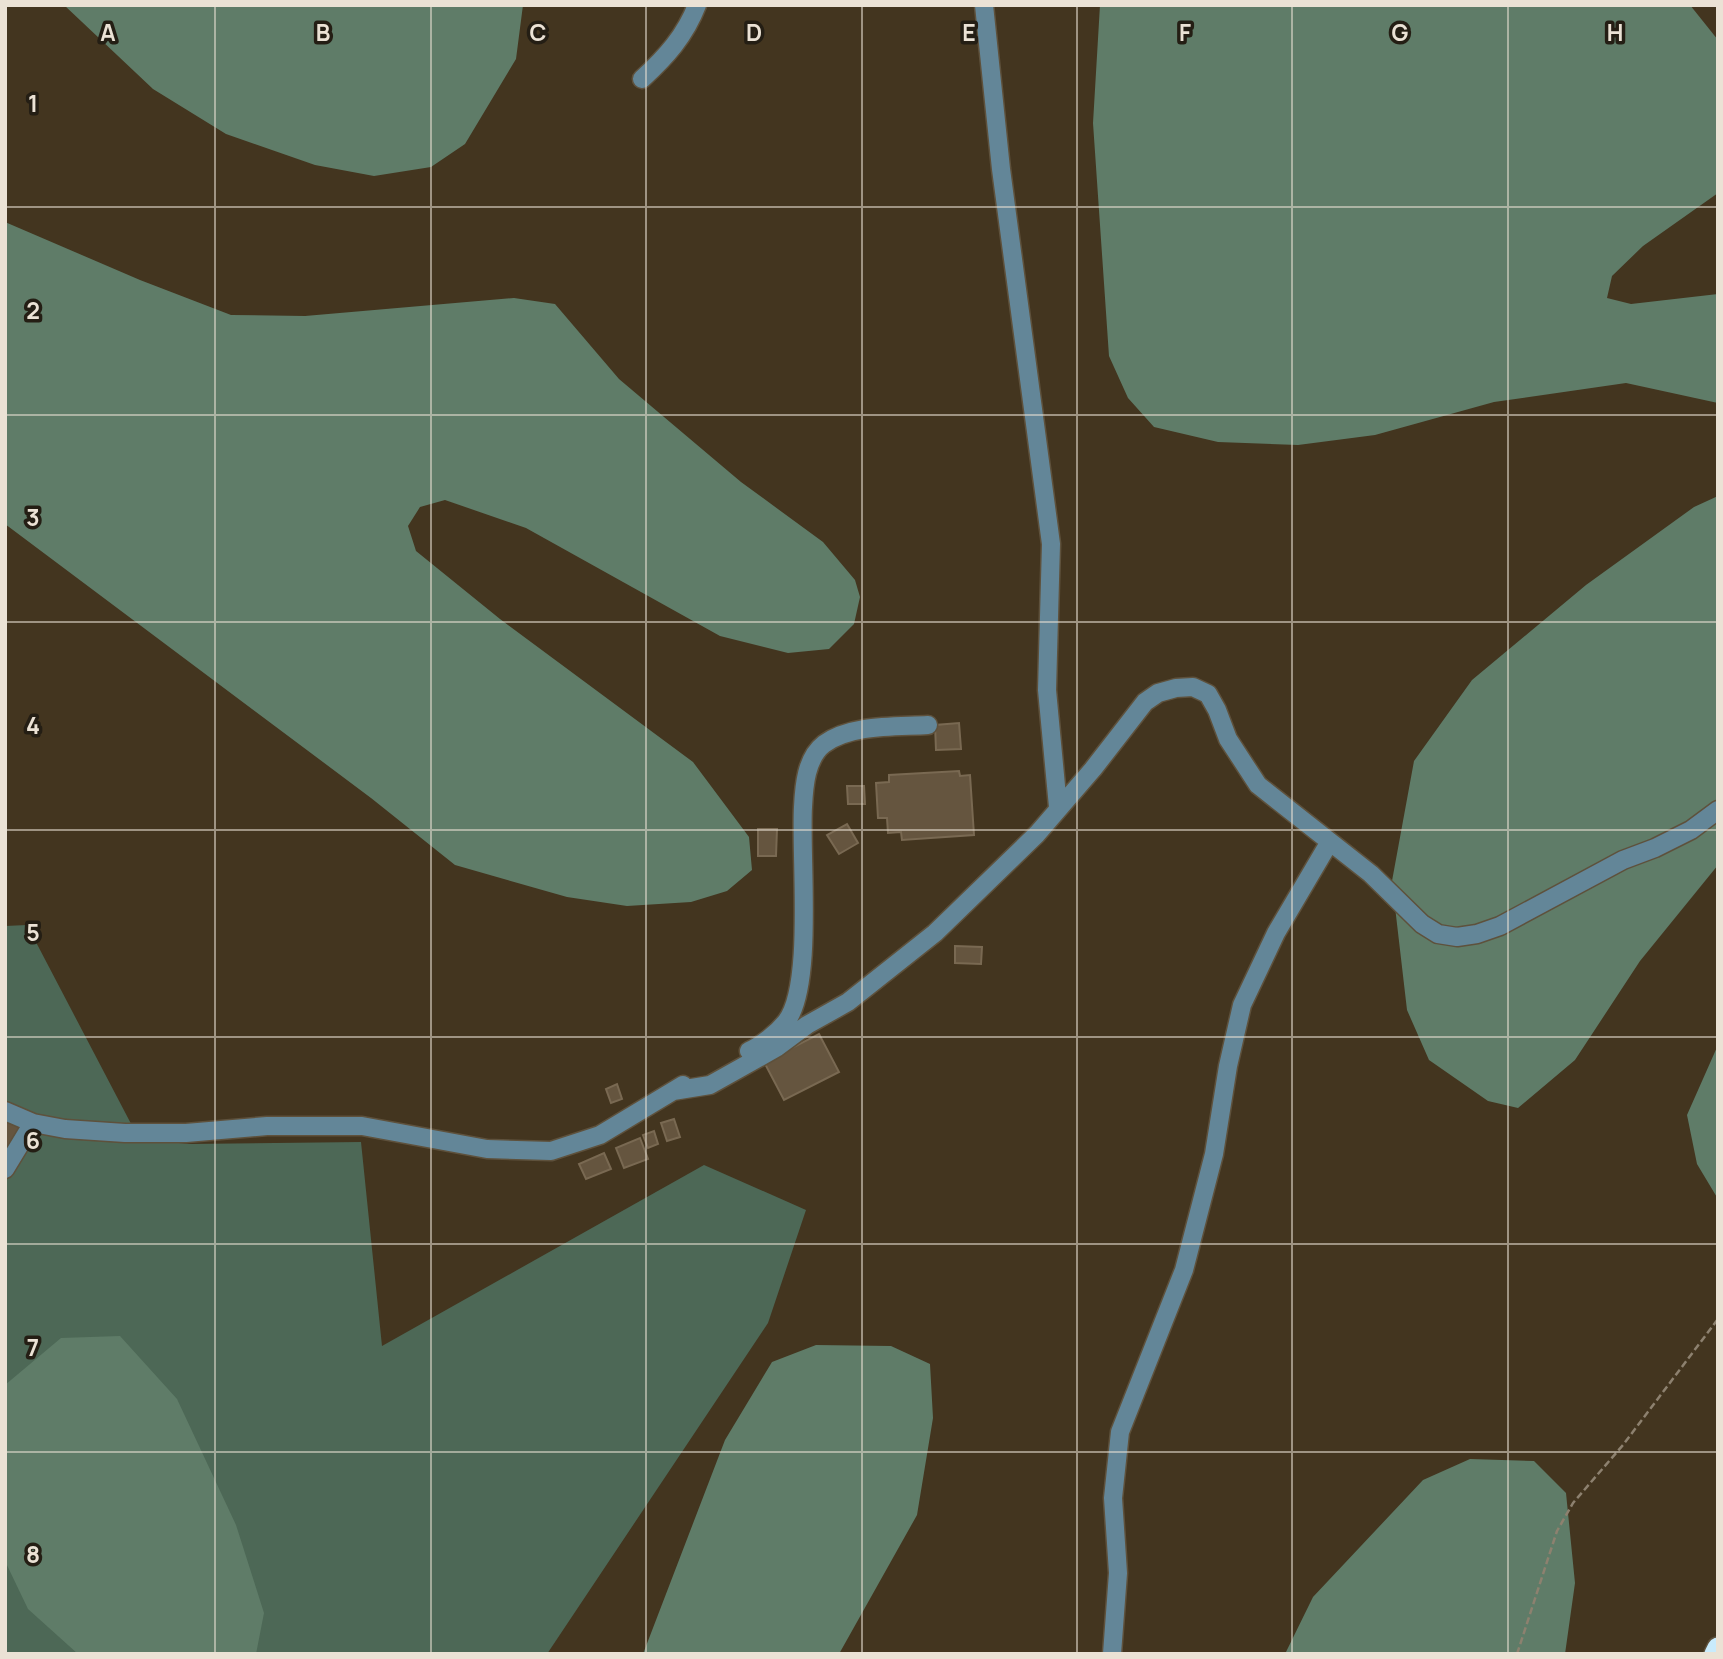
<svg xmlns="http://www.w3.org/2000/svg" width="1723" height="1659" font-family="Manrope,sans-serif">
  <rect width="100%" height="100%" fill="#43351f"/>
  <path fill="#4d6856" d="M27 925 139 1139 189 1144 361 1142 382 1346 704 1165 806 1210 768 1323 547 1654H5V926Z"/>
  <path fill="#5f7c68" d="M64 5H523L516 59 465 144 431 167 374 176 315 165 226 134 153 89Z
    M1100 5H1690L1718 40V193L1643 246 1612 276 1607 298 1631 304 1718 294V403L1626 383 1494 402 1375 435 1298 445 1218 442 1154 427 1128 398 1109 356 1093 123Z
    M5 222 140 280 231 315 305 316 514 298 555 304 619 379 741 482 823 542 855 580 860 597 854 624 829 649 788 653 720 636 526 528 445 500 420 507 408 526 416 551 500 619 693 762 749 837 752 870 727 891 691 902 627 906 567 897 455 865 371 798 5 524Z
    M1718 496V865L1640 961 1575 1060 1518 1108 1488 1101 1429 1060 1407 1010 1392 881 1414 761 1472 680 1586 585 1694 507Z
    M1718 1045V1199L1697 1164 1687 1115Z
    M120 1336 177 1399 236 1525 264 1613 256 1654H78L28 1609 5 1561V1385L61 1338Z
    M816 1345 891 1346 930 1364 933 1418 917 1515 839 1654H643L725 1440 772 1362Z
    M1470 1459 1534 1461 1566 1493 1575 1583 1565 1654H1285L1313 1597 1423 1480Z"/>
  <path fill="#65553f" stroke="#796952" stroke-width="2" d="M959 723 961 749 936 750 935 725Z
    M959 771 960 776 970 775 974 835 902 840 901 832 888 833 887 818H878L876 783 889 782V775Z
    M847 786H864L865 804H848Z
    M847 824 858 843 839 854 827 835Z
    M758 829H777L776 856H758Z
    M955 946 982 947 981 964 955 963Z
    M819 1034 839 1072 784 1100 764 1062Z
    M617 1084 622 1099 611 1103 606 1089Z
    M5 1114 27 1129 5 1163Z
    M674 1119 680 1137 667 1141 661 1123Z
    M654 1131 658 1144 648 1148 643 1135Z
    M640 1138 648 1159 624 1168 616 1148Z
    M604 1153 611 1169 586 1179 579 1164Z"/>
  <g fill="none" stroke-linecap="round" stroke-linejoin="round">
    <g stroke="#5e513c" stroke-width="21">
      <path id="minor" d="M984 5 1001 169 1051 544 1047 690 1058 807
        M642 79C666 57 685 36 697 5
        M749 1051C762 1045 777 1033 786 1022 814 986 800 857 803 807 804 786 806 758 824 744 851 724 896 727 928 725
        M673 1091 710 1085 776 1048 807 1025 848 1002 935 933 1037 834 1093 769 1145 702 1158 693 1176 688 1193 687 1208 694 1217 710 1228 739 1258 785 1371 874 1422 924 1438 934 1457 937 1477 934 1500 926 1623 860 1655 848 1691 830 1718 810
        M5 1111 33 1123 65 1129 125 1133H186L267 1126H362L487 1149 551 1151 600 1135 683 1085
        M5 1169 33 1123
        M1112 1654 1118 1573 1113 1498 1120 1432 1184 1270 1214 1154 1228 1066 1242 1005 1276 933 1329 843"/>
    </g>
    <g stroke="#5e513c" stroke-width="24">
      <path id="highway" d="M1715 1654 1718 1648"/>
    </g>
    <path stroke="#8d816f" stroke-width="2.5" stroke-dasharray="7 3.5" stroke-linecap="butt" d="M1517 1654 1557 1531 1573 1503 1623 1445 1718 1319"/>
    <use href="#minor" stroke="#638698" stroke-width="18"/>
    <use href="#highway" stroke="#c9ebfc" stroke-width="21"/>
  </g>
  <path fill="none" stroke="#ebe2d5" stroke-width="2" stroke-opacity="0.55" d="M215 5V1654M431 5V1654M646 5V1654M862 5V1654M1077 5V1654M1292 5V1654M1508 5V1654M5 207H1718M5 415H1718M5 622H1718M5 830H1718M5 1037H1718M5 1244H1718M5 1452H1718"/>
  <g font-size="23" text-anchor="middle" font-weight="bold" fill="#ebe2d5" stroke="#241e14" stroke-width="7" stroke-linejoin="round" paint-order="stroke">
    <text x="108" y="41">A</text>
    <text x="323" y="41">B</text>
    <text x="538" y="41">C</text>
    <text x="754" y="41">D</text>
    <text x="969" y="41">E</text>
    <text x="1185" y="41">F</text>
    <text x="1400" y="41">G</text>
    <text x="1615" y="41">H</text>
    <text x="33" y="112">1</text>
    <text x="33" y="319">2</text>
    <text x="33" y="526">3</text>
    <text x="33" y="734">4</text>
    <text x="33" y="941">5</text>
    <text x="33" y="1149">6</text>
    <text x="33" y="1356">7</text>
    <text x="33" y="1563">8</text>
  </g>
  <rect width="1723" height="1659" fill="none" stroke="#ebe2d5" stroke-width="14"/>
</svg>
